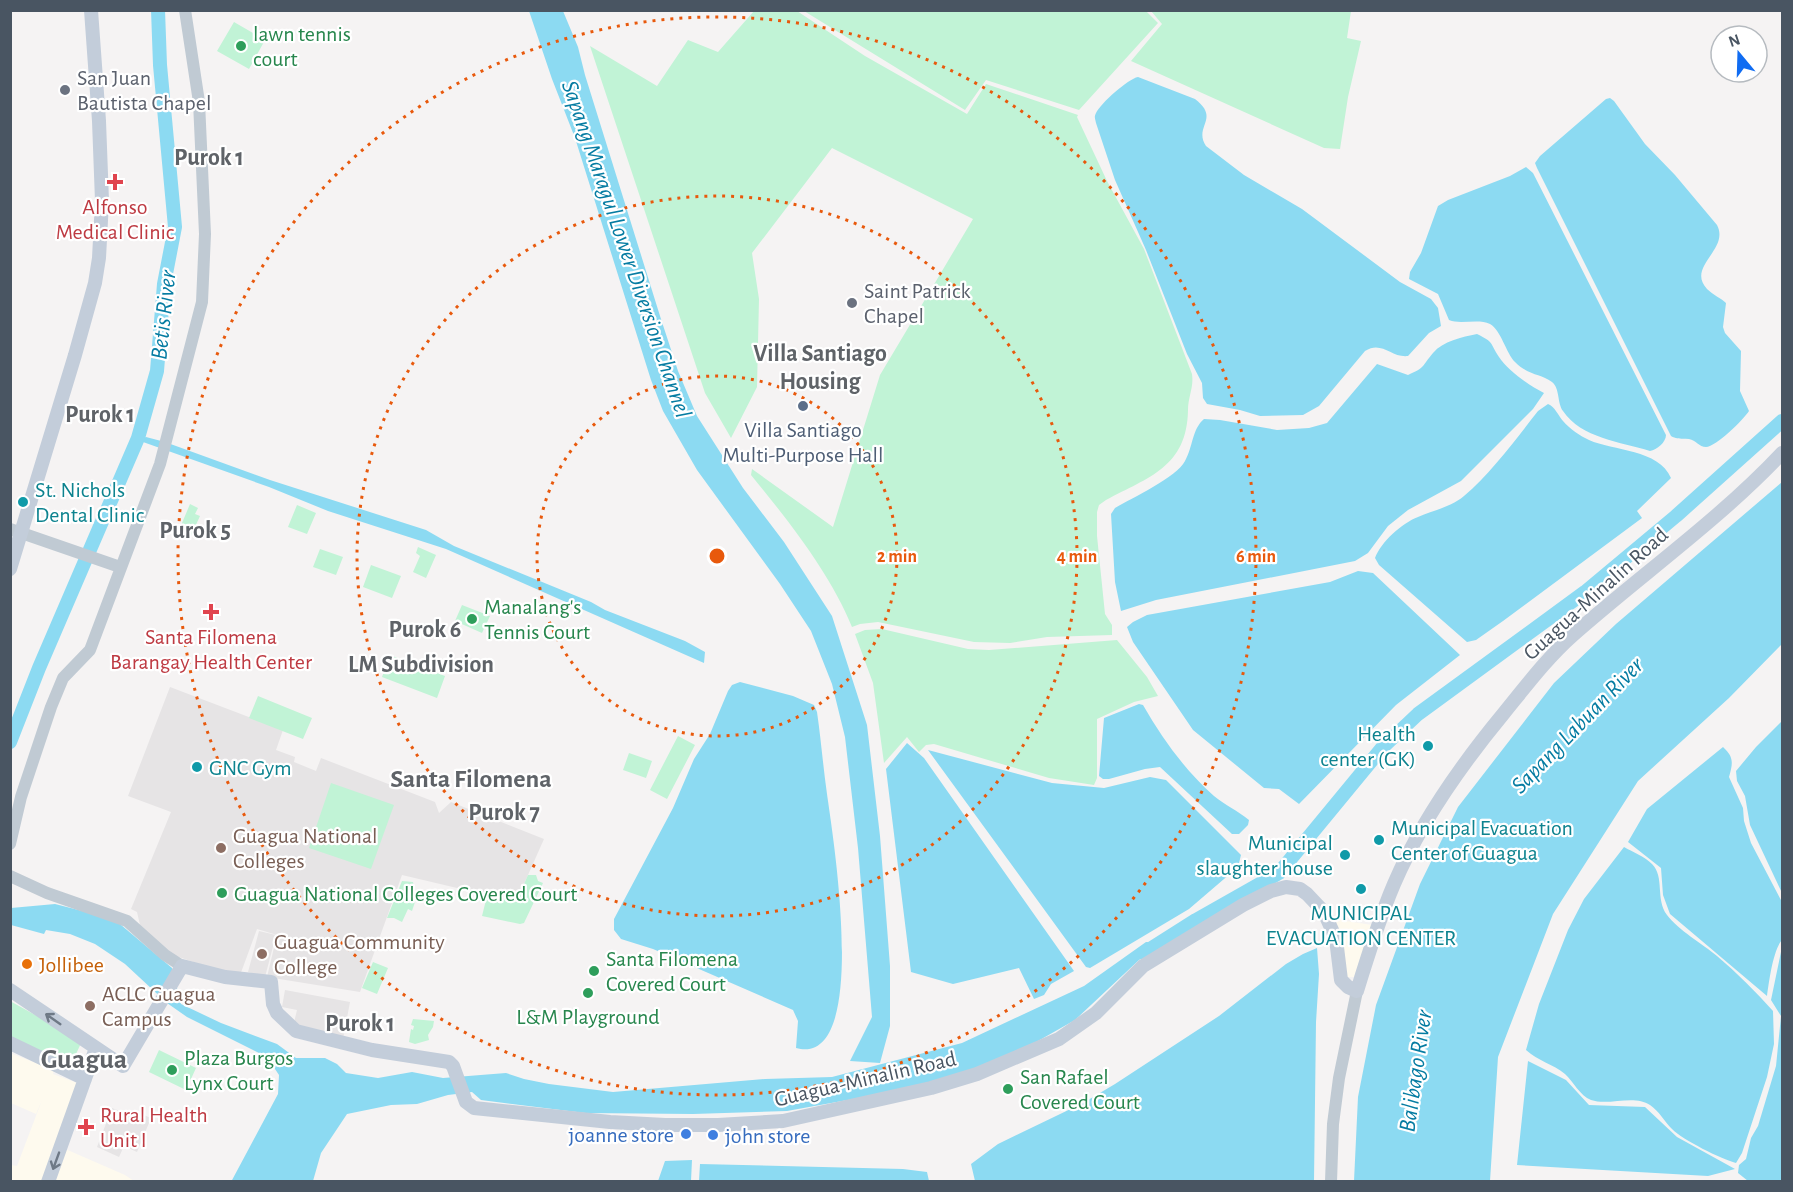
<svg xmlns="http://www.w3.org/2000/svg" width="1793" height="1192" font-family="'Alegreya Sans',sans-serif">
  <rect width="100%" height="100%" fill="#f5f3f3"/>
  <path fill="#fefaee" d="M1334 919 1372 925 1354 977H1345Z
    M10 1053 54 1070 53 1074 80 1084 45 1181H11V1165L17 1166 42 1100 36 1114 11 1103Z
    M63 1148 125 1175 134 1181 51 1182Z"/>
  <path fill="#e6e4e5" d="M170 687 283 730 276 750 295 757 294 762 316 771 321 758 435 802 439 813 451 802 544 839 516 902 402 875 360 992 267 977 277 935 257 929 239 978 176 956 164 948 140 925 137 912 131 909 171 812 128 796Z
    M259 931 276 935 265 977 248 972Z
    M285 990 350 1002 343 1039 293 1027 297 1010 282 1007Z
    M112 1108 130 1115 132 1110 151 1118 137 1152 124 1146 119 1157 97 1147Z"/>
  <path fill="#c1f3d6" d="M1145 10 1158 23 1079 110 986 80 965 110 804 11Z
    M754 11H797L865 56 967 114 986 84 1078 115 1077 117 1107 181 1144 249 1192 374C1194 387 1188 397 1188 410 1187 467 1149 477 1106 500L1099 505 1097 512V536L1105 614 1112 625V635L1047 637 1010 643 974 642 878 622 860 624 852 627C830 573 788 520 751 475L752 469 833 527 880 375 973 219 832 148 752 253 759 299 757 387 731 438 705 393 590 46 657 86 688 40 718 52Z
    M1151 11H1351L1347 38 1361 41 1348 97 1340 149 1324 148 1131 61 1162 24Z
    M234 22 265 40 249 69 217 51Z
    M190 504 198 508 195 514 200 516 189 540 177 535Z
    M297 505 316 513 307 534 288 527Z
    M418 547 436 555 426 578 413 572 420 556 416 553Z
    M320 549 343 557 336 575 313 567Z
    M371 565 401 576 392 598 363 587Z
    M462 605 490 616 482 633 455 621Z
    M882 629 968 649 989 650 1117 640 1147 677 1158 696 1134 702 1097 719V778L1094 785 1049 778 934 744 926 745 919 752 907 737 884 763 873 683 855 634 865 630Z
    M390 655 445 676 437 698 382 677Z
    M258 696 312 718 303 739 249 718Z
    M678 736 695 745 667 799 650 790Z
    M629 753 652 761 646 778 623 770Z
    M331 783 394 805 371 869 309 848Z
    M528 875H536L538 881 543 883 524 923 520 924 482 916 487 896 516 902Z
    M402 881 413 882 416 899 412 911 408 909 402 922 394 918H387Z
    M373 962 388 968 377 994 362 988Z
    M10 1001 82 1041 70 1067 11 1037Z
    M413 1019 434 1021 433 1027 428 1035 429 1040 415 1044 409 1042 411 1029 413 1030 414 1026 411 1025Z
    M159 1050 196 1068 186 1090 149 1072Z"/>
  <path fill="#8cdaf2" d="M529 11H563L578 47 585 75 660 316 678 371 697 416 743 488 784 542 832 616 867 725 880 836 890 966V1026L880 1063 850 1061 872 1017 858 848 845 737 832 684 811 631 780 584 697 470 663 411 651 380 575 138 552 79Z
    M1138 77 1195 99C1221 119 1193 126 1206 146L1244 175 1302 209 1400 282 1431 299 1438 308 1441 326 1429 333 1408 356C1391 358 1382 340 1365 351L1319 406 1303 415 1260 416 1240 410 1207 404 1203 398 1202 383 1187 354 1146 250 1115 180 1096 123C1095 118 1094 117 1096 113 1101 103 1128 79 1138 77Z
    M1610 98 1614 101 1645 144 1675 175 1717 225C1730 250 1686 266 1707 289 1713 295 1721 298 1726 303L1723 327 1725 333 1741 351 1740 391 1749 411C1744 419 1716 447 1706 447 1699 447 1696 440 1689 439 1682 438 1678 440 1671 436L1537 168 1535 163 1540 156 1606 99Z
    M1526 167 1533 173 1666 435C1666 442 1657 450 1650 451 1621 442 1581 438 1563 411 1557 403 1560 388 1552 382 1540 373 1529 376 1515 362 1506 353 1501 330 1490 324 1478 318 1461 325 1449 320L1438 294 1409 279 1410 272 1421 253 1438 206 1448 200 1510 176Z
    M1477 334C1495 343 1489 342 1499 357 1507 370 1530 386 1544 393L1533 409 1461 481 1408 510 1388 526 1368 553 1355 561 1156 600 1121 611 1115 582 1111 514 1115 508C1132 498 1177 477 1185 461 1193 447 1192 429 1204 419L1220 420 1277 430 1309 428 1327 423 1377 364 1408 375C1426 367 1421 367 1433 353 1443 341 1462 337 1477 334Z
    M1548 404C1555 407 1558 415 1563 421 1570 429 1580 436 1589 440 1613 451 1659 449 1671 478L1637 511 1642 518 1503 621 1476 640 1467 642 1379 565 1375 558C1381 542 1402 523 1418 517 1434 510 1451 507 1464 496 1491 473 1516 439 1538 411Z
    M146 437 165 442 270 480 426 530 454 546 591 602 605 610 685 641 705 652 704 663 446 549 328 511 269 487 143 442 141 439Z
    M1782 482V644L1729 698 1638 781 1553 914 1498 1057 1490 1181H1354L1358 1097 1376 1005 1420 884 1458 807 1554 683 1616 624Z
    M1358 571 1373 573 1460 655 1396 705 1299 804 1279 789 1264 788 1193 730 1133 642 1127 627 1133 622 1147 615 1330 582Z
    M740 682 793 696 814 705 817 712C821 739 823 766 827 794 832 830 872 1069 796 1048L798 1021 793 1010 653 949 621 939 614 930V919L673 808 694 759 710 734 728 691 732 685Z
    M1139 704 1143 705C1163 740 1185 770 1214 796 1225 805 1238 811 1249 820L1248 825 1239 834H1232L1160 767 1145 769 1109 779H1103L1099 776 1104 718Z
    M1782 721V893L1750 825 1745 796 1737 781 1736 771 1756 747Z
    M907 743 924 758 1074 971 1051 984 1044 995 1034 999 1019 968 953 984 911 972 886 769Z
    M1723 747C1734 757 1733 763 1729 777L1743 808 1744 821 1751 843 1782 902V940C1773 950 1769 982 1767 996L1670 914 1663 895 1661 868 1628 842 1647 809Z
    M928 750 1052 783 1104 788 1150 777 1166 780 1241 855 1238 867 1189 909 1090 968 1086 967Z
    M1624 847C1633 852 1645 857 1652 864 1665 877 1655 899 1667 915 1678 930 1703 944 1717 956 1737 973 1756 992 1773 1011L1774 1044 1767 1077 1742 1153 1736 1163C1721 1159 1683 1140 1672 1129 1664 1121 1659 1111 1650 1105 1634 1094 1609 1106 1591 1100 1580 1096 1573 1081 1565 1074 1553 1064 1538 1061 1526 1050L1539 1004 1568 930 1584 899Z
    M55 904 114 919 172 968 181 1004 221 1023 277 1044 296 1058H325L337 1064 346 1073 378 1078 412 1072 443 1078 506 1073 524 1079 549 1084 613 1092 765 1079 832 1077 962 1043 1084 986 1146 942 1164 943 1139 960 1075 1020 1038 1041 956 1077 903 1090 787 1111 693 1114 585 1113 481 1100 472 1092 448 1095 417 1104 391 1105 347 1114 321 1153 313 1181 231 1182 278 1094 279 1075 267 1057 187 1017 167 1003 125 964 95 944 70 934 46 930 44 934 11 925V908Z
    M1782 947V1181H1748L1738 1173 1739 1165 1746 1159 1751 1138 1758 1126 1776 1066 1781 1016 1771 1000Z
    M1317 948 1319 974 1316 1022 1314 1181H975L971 1164 998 1144 1083 1103 1115 1084 1219 1016 1286 964 1303 954Z
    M1528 1061 1566 1080 1589 1105 1645 1107 1677 1137 1735 1169 1708 1176 1517 1165Z
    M692 1160 691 1181H658L665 1161Z
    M700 1164 903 1169 927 1172 929 1181H699Z"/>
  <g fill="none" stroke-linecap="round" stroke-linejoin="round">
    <path stroke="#8cdaf2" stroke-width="14" d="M10 742 39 668 138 438 157 371 164 284 175 227 160 65 158 10
      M1144 953 1196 920 1279 873 1382 748 1418 714 1585 592 1676 516 1782 421"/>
    <path stroke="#c0cad3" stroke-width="12" d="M10 529 120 567
      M10 844 21 797 51 707 63 678 90 650 160 464 202 302 205 234 199 102 185 10
      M10 876 47 893 127 921 165 955 182 966
      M1331 1182 1333 1124 1339 1078 1357 991"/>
    <path stroke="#c3cdda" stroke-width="14" d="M10 569 75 355 95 283 99 258 102 201 99 121 91 10
      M10 990 123 1066 182 966 225 977 271 982 273 1004 277 1013 296 1031 372 1050 449 1062 453 1066 466 1102 474 1108 610 1122 665 1125H718L783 1121 931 1088 977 1074 1059 1039 1096 1013 1143 966 1243 905 1271 891 1286 887 1300 889 1307 894 1324 912 1336 939 1341 980 1348 987 1357 991C1368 955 1379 919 1394 884 1421 821 1461 765 1504 713 1526 686 1547 658 1573 635 1642 574 1719 520 1782 453
      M10 1043 85 1079
      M48 1182 96 1048"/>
  </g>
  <defs><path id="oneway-shaft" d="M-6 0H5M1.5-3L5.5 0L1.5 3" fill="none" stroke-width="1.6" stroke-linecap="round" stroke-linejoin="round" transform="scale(1.5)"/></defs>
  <g stroke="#6e7986">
    <use href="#oneway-shaft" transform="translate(53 1019) rotate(-145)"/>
    <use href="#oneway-shaft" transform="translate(56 1161) rotate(110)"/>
  </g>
  <g fill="none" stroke="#e8590c" stroke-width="3" stroke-dasharray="3 6">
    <circle cx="717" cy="556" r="180"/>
    <circle cx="717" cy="556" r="360"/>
    <circle cx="717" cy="556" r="539"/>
  </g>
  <g fill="#2e9e5b" stroke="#fff" stroke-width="2">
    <circle cx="241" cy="46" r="6"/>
    <circle cx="472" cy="619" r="6"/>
    <circle cx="222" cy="893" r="6"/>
    <circle cx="594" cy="971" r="6"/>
    <circle cx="588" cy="993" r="6"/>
    <circle cx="172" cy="1070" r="6"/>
    <circle cx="1008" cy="1089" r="6"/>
  </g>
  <g fill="#6b7280" stroke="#fff" stroke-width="2">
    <circle cx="65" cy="90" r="6"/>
    <circle cx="852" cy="303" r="6"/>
  </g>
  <g fill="#e0444e" stroke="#fff" stroke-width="2">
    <path d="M112 173h6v6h6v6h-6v6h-6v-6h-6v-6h6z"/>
    <path d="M208 603h6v6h6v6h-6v6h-6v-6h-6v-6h6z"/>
    <path d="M83 1118h6v6h6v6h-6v6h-6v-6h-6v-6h6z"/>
  </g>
  <circle fill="#5c6f8a" stroke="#fff" stroke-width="2" cx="803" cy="406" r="6"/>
  <g fill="#0f9aa8" stroke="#fff" stroke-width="2">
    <circle cx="23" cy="502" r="6"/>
    <circle cx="1428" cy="746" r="6"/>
    <circle cx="197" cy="767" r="6"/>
    <circle cx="1379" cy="840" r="6"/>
    <circle cx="1345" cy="855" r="6"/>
    <circle cx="1361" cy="889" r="6"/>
  </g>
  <g fill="#8d6e63" stroke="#fff" stroke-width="2">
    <circle cx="221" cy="848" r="6"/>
    <circle cx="262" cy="954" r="6"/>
    <circle cx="90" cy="1006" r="6"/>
  </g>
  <circle fill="#e8710a" stroke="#fff" stroke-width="2" cx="27" cy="964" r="6"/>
  <g fill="#3f7fe0" stroke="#fff" stroke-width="2">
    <circle cx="686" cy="1134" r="6"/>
    <circle cx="713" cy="1135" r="6"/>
  </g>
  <g text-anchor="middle" stroke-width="4.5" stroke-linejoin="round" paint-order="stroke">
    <g font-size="22" fill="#27864d" stroke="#fff" text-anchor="start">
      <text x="253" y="41">lawn tennis<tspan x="253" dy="25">court</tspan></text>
      <text x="484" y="614">Manalang's<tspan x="484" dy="25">Tennis Court</tspan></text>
      <text x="234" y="901">Guagua National Colleges Covered Court</text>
      <text x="606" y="966">Santa Filomena<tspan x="606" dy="25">Covered Court</tspan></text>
      <text x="588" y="1024" text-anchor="middle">L&amp;M Playground</text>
      <text x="184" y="1065">Plaza Burgos<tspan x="184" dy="25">Lynx Court</tspan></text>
      <text x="1020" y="1084">San Rafael<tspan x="1020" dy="25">Covered Court</tspan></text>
    </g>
    <g font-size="22" fill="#5b616d" stroke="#fff" text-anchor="start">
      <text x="77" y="85">San Juan<tspan x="77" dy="25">Bautista Chapel</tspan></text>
      <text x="864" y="298">Saint Patrick<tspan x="864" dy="25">Chapel</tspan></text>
    </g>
    <g font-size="22" fill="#be3a42" stroke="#fff">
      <text x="115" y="214">Alfonso<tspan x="115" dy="25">Medical Clinic</tspan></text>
      <text x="211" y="644">Santa Filomena<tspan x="211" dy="25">Barangay Health Center</tspan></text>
      <text x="100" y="1122" text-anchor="start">Rural Health<tspan x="100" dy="25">Unit I</tspan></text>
    </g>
    <g font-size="22" fill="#4e5e75" stroke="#fff">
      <text x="803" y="437">Villa Santiago<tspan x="803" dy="25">Multi-Purpose Hall</tspan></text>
    </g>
    <g font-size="22" fill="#0d838f" stroke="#fff" text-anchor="start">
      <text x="35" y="497">St. Nichols<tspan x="35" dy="25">Dental Clinic</tspan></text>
      <text x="1416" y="741" text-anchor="end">Health<tspan x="1416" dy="25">center (GK)</tspan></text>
      <text x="209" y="775">GNC Gym</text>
      <text x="1391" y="835">Municipal Evacuation<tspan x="1391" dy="25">Center of Guagua</tspan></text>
      <text x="1333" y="850" text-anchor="end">Municipal<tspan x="1333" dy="25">slaughter house</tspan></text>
      <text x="1361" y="920" text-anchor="middle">MUNICIPAL<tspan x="1361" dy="25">EVACUATION CENTER</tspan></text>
    </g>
    <g font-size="22" fill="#495562" stroke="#fff">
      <text transform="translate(1595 593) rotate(-42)" y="8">Guagua-Minalin Road</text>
      <text transform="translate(865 1078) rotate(-13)" y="8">Guagua-Minalin Road</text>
    </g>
    <g font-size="22" fill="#785e54" stroke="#fff" text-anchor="start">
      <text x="233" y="843">Guagua National<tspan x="233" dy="25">Colleges</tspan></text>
      <text x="274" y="949">Guagua Community<tspan x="274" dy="25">College</tspan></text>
      <text x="102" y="1001">ACLC Guagua<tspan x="102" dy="25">Campus</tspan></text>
    </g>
    <g font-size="22" fill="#c56008" stroke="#fff" text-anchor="start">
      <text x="39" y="972">Jollibee</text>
    </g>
    <g font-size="22" fill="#366cbe" stroke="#fff" text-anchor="end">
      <text x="674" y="1142">joanne store</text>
      <text x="725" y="1143" text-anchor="start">john store</text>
    </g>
    <g font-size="24" font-weight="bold" fill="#5f6368" stroke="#fff">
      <text x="209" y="165">Purok 1</text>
      <text x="820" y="361">Villa Santiago<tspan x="820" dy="28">Housing</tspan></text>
      <text x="100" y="422">Purok 1</text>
      <text x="195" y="538">Purok 5</text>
      <text x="425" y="637">Purok 6</text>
      <text x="421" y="672">LM Subdivision</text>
      <text x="504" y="820">Purok 7</text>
      <text x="360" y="1031">Purok 1</text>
    </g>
    <g font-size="24" font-style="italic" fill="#057ca2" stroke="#fff">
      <text transform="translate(627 249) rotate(71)" y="8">Sapang Maragul Lower Diversion Channel</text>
      <text transform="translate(163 315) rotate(-84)" y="8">Betis River</text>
      <text transform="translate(1577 725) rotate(-46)" y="8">Sapang Labuan River</text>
      <text transform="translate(1415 1071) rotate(-82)" y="8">Balibago River</text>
    </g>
    <g font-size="26" font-weight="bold" fill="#5f6368" stroke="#fff">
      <text x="471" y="787">Santa Filomena</text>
    </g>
    <g font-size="28" font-weight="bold" fill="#5f6368" stroke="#fff">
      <text x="84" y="1068">Guagua</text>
    </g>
  </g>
  <circle cx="717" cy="556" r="9" fill="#e8590c" stroke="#fff" stroke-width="3"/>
  <g font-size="18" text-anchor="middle" font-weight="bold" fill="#e8590c" stroke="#fff" stroke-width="4.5" stroke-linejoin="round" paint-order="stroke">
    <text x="897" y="562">2 min</text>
    <text x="1077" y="562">4 min</text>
    <text x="1256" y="562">6 min</text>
  </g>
  <rect width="1793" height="1192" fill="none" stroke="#495562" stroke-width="24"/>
  <g transform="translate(1739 54) rotate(341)"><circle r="28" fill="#ffffff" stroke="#b6bbc0" stroke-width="1.5"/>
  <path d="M0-4.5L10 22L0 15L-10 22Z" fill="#106cf2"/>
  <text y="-9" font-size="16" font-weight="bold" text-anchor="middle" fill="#495562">N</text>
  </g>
</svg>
